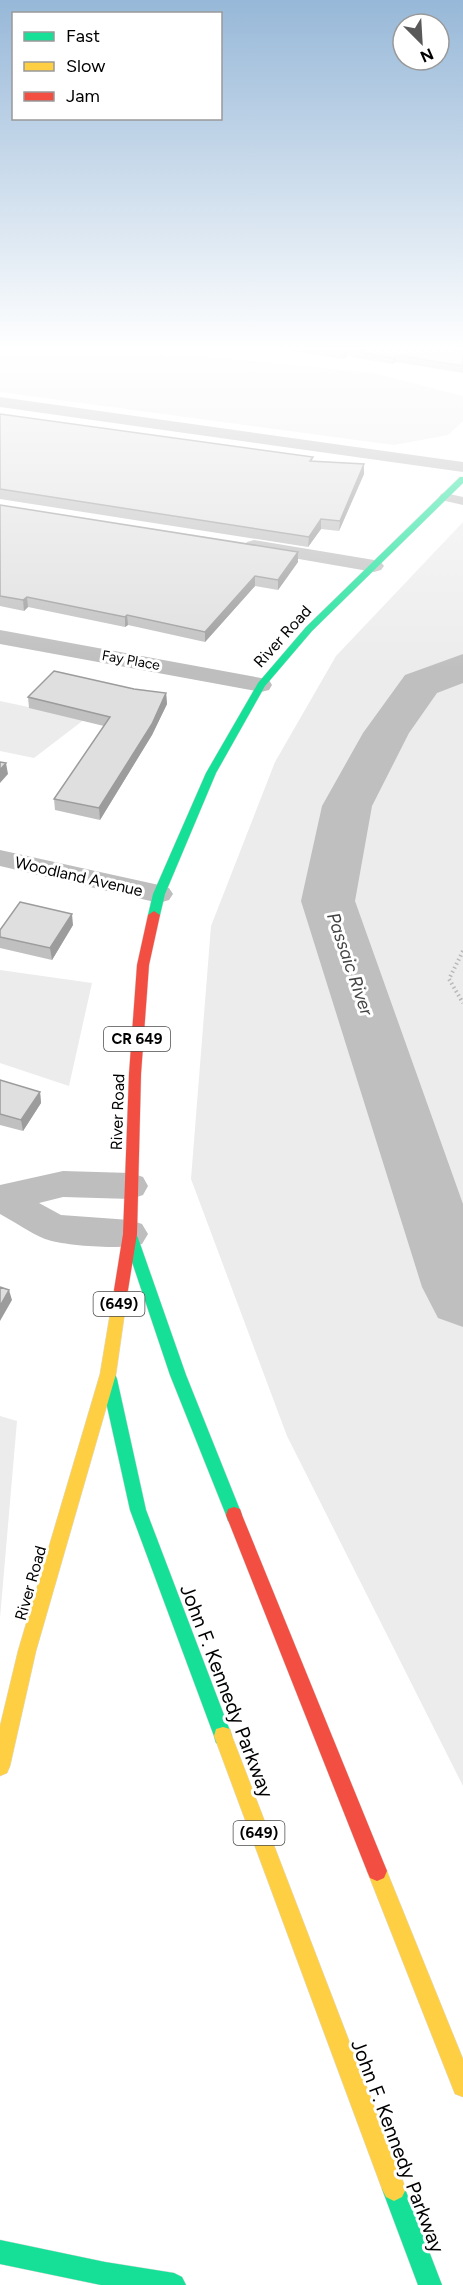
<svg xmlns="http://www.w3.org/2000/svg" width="463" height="2285" font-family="Figtree,sans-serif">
  <rect width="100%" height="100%" fill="#fff"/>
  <path fill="#ececec" d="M0 350H137L374 373 463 396V421L448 435 394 445 0 392Z
    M463 522V1786L287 1436 191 1179 211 926 275 762 336 656Z
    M0 701 85 719 34 758 0 751Z
    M0 970 92 983 69 1086 0 1063Z
    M0 1416 17 1421 0 1618Z"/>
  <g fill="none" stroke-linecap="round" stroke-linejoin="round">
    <path fill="#bfbfbf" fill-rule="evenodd" d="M463 654V683L437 693 409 733 372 806 355 901 463 1204V1327L438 1318 422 1287 301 901 322 806 363 733 405 675Z"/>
    <g stroke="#dbdbdb" stroke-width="1">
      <path id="fast" d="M460 477H463V483L312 631 265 686 216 773 165 894 160 915 158 918H150L148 915 153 894 206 773 258 683 306 627Z
        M131 1232 136 1234 138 1238 186 1375 242 1515 240 1521 234 1523 228 1521 226 1515 170 1375 124 1238 126 1234Z
        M109 1372 115 1374 117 1379 146 1510 232 1736 230 1743 223 1745 216 1743 214 1736 130 1510 101 1379 103 1374Z
        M394 2177 402 2181 442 2285H418L382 2189 386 2181Z
        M0 2240 105 2262 174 2273 182 2277 186 2285H101L0 2264Z"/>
    </g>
    <g stroke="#dbdbdb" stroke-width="1">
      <path id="slow" d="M121 1284 126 1286 128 1290 116 1374 36 1651 10 1766 7 1773 0 1776V1726L18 1651 100 1374 114 1290 116 1286Z
        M223 1727 230 1729 232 1736 406 2189 402 2197 394 2201 386 2197 382 2189 214 1736 216 1729Z
        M377 1861 384 1864 463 2059V2097L455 2094 367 1871 370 1864Z"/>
    </g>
    <g stroke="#dbdbdb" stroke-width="1">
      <path id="jam" d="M154 911 160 915 149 965 141 1074 137 1234 128 1290 126 1294 121 1296 116 1294 114 1290 123 1234 129 1074 137 965 148 915Z
        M234 1507 240 1509 242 1515 387 1871 384 1878 377 1881 370 1878 367 1871 226 1515 228 1509Z"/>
    </g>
    <path stroke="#b9b9b9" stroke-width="4" stroke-dasharray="1.5 3" stroke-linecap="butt" d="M463 951 449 979 463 1003"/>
    <path fill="#bebebe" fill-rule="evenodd" d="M445 493 463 497V505L441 500 439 497 441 494Z"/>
    <path fill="#bebebe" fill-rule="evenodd" d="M0 397 463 462V472L0 407Z
      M254 540 374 560 381 562 384 566 381 570 374 572 247 550 244 546 247 542Z
      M0 630 261 678 269 680 272 685 269 690 261 692 0 644Z
      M0 850 159 885 169 888 173 894 169 900 159 903 0 866Z
      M63 1171 131 1173 143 1177 148 1186 143 1195 131 1199 63 1197 39 1203 61 1215 130 1220 142 1224 148 1234 142 1244C123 1250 65 1246 45 1239 30 1233 15 1222 0 1214V1185Z"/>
    <use href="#fast" fill="#16e098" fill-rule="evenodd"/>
    <use href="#slow" fill="#ffcf43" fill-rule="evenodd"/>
    <use href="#jam" fill="#f24e42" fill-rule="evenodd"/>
  </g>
  <path fill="#c0c0c0" d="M285 350H452L463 351V373L396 362 392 364 347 356 343 359Z
    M0 414 313 457 312 461 364 474 339 531 321 529 308 547 0 499Z
    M0 505 298 552V562L278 590 255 586 205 642 128 625 125 627 28 607 24 611 0 606Z
    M134 689 166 693 167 704 152 735 100 820 55 810 54 799 104 726 29 708 28 697Z
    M73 925 52 960 0 948V930Z
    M0 1080 40 1092 41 1103 23 1131 0 1125Z"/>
  <path fill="#9c9c9c" d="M346 350H347V356L343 359V352Z
    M396 355V362L392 364 393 358Z
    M364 464V474L339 531 340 521Z
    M321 519V529L308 547 309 537Z
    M298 552V562L278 590V580Z
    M255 576V586L205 642V632Z
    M27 597 28 607 24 611 23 600Z
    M127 615 128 625 125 627V617Z
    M166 693 167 704 152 735 100 820 99 808Z
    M6 763 8 774 0 783V770Z
    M72 914 73 925 52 960 50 948Z
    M40 1092 41 1103 23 1131 21 1120Z
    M9 1290 12 1300 0 1321V1306Z"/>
  <path fill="#dfdfdf" stroke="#9c9c9c" stroke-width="1.5" d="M328 350H346L343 352Z
    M351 350H452L463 351V366L396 355 393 358Z
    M0 414 313 457 310 461 364 464 340 521 321 519 309 537 0 489Z
    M0 505 298 552 278 580 255 576 205 632 127 615 125 617 27 597 23 600 0 596Z
    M54 671 134 689 166 693 152 724 99 808 54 799 110 717 28 697Z
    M0 762 6 763 0 770Z
    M20 902 72 914 50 948 0 937V930Z
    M0 1080 40 1092 21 1120 0 1114Z
    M0 1287 9 1290 0 1306Z"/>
  <linearGradient id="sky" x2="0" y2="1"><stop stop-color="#97b8d8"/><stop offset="0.52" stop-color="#fff"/><stop offset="1" stop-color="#fff" stop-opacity="0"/></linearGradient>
  <rect width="463" height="670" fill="url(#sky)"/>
  <g text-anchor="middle" stroke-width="6" stroke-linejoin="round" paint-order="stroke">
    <g font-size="14" fill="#000" stroke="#fff">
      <text transform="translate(131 660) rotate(10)" y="5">Fay Place</text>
    </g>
    <g fill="#fff" stroke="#4c4c4c" stroke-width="1.5">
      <rect x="104" y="1027" width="66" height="24" rx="4.5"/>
      <rect x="93.5" y="1292" width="51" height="24" rx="4.5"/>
      <rect x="233.5" y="1821" width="51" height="24" rx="4.5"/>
    </g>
    <g font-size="15" font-weight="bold" fill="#000">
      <text x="137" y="1044">CR 649</text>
      <text x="119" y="1309">(649)</text>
      <text x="259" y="1838">(649)</text>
    </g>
    <g font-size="16" fill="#000" stroke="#fff">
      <text transform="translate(282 636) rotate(-48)" y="6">River Road</text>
      <text transform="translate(79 876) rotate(13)" y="6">Woodland Avenue</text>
      <text transform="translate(117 1112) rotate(-88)" y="6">River Road</text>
      <text transform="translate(30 1583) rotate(-74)" y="6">River Road</text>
    </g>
    <g font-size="18" font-style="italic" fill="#444" stroke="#fff">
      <text transform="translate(350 964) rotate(71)" y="6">Passaic River</text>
    </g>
    <g font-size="20" fill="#000" stroke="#fff">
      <text transform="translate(227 1691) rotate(69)" y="7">John F. Kennedy Parkway</text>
      <text transform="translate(398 2146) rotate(69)" y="7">John F. Kennedy Parkway</text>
    </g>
  </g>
  <rect x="12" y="12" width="210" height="108" fill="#ffffff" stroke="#999999" stroke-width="1.5"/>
  <rect x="24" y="32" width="30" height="9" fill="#16e098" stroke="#999999" stroke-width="1.5"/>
  <text x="66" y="42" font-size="18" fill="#000000">Fast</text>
  <rect x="24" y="62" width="30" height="9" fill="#ffcf43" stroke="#999999" stroke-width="1.5"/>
  <text x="66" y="72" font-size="18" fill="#000000">Slow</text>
  <rect x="24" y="92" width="30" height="9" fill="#f24e42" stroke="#999999" stroke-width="1.5"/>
  <text x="66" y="102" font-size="18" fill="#000000">Jam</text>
  <g transform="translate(421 42) rotate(156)"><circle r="28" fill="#ffffff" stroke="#999999" stroke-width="1.5"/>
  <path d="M0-4.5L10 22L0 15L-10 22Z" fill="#595959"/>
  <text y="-9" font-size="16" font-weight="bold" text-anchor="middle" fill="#000000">N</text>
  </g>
</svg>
